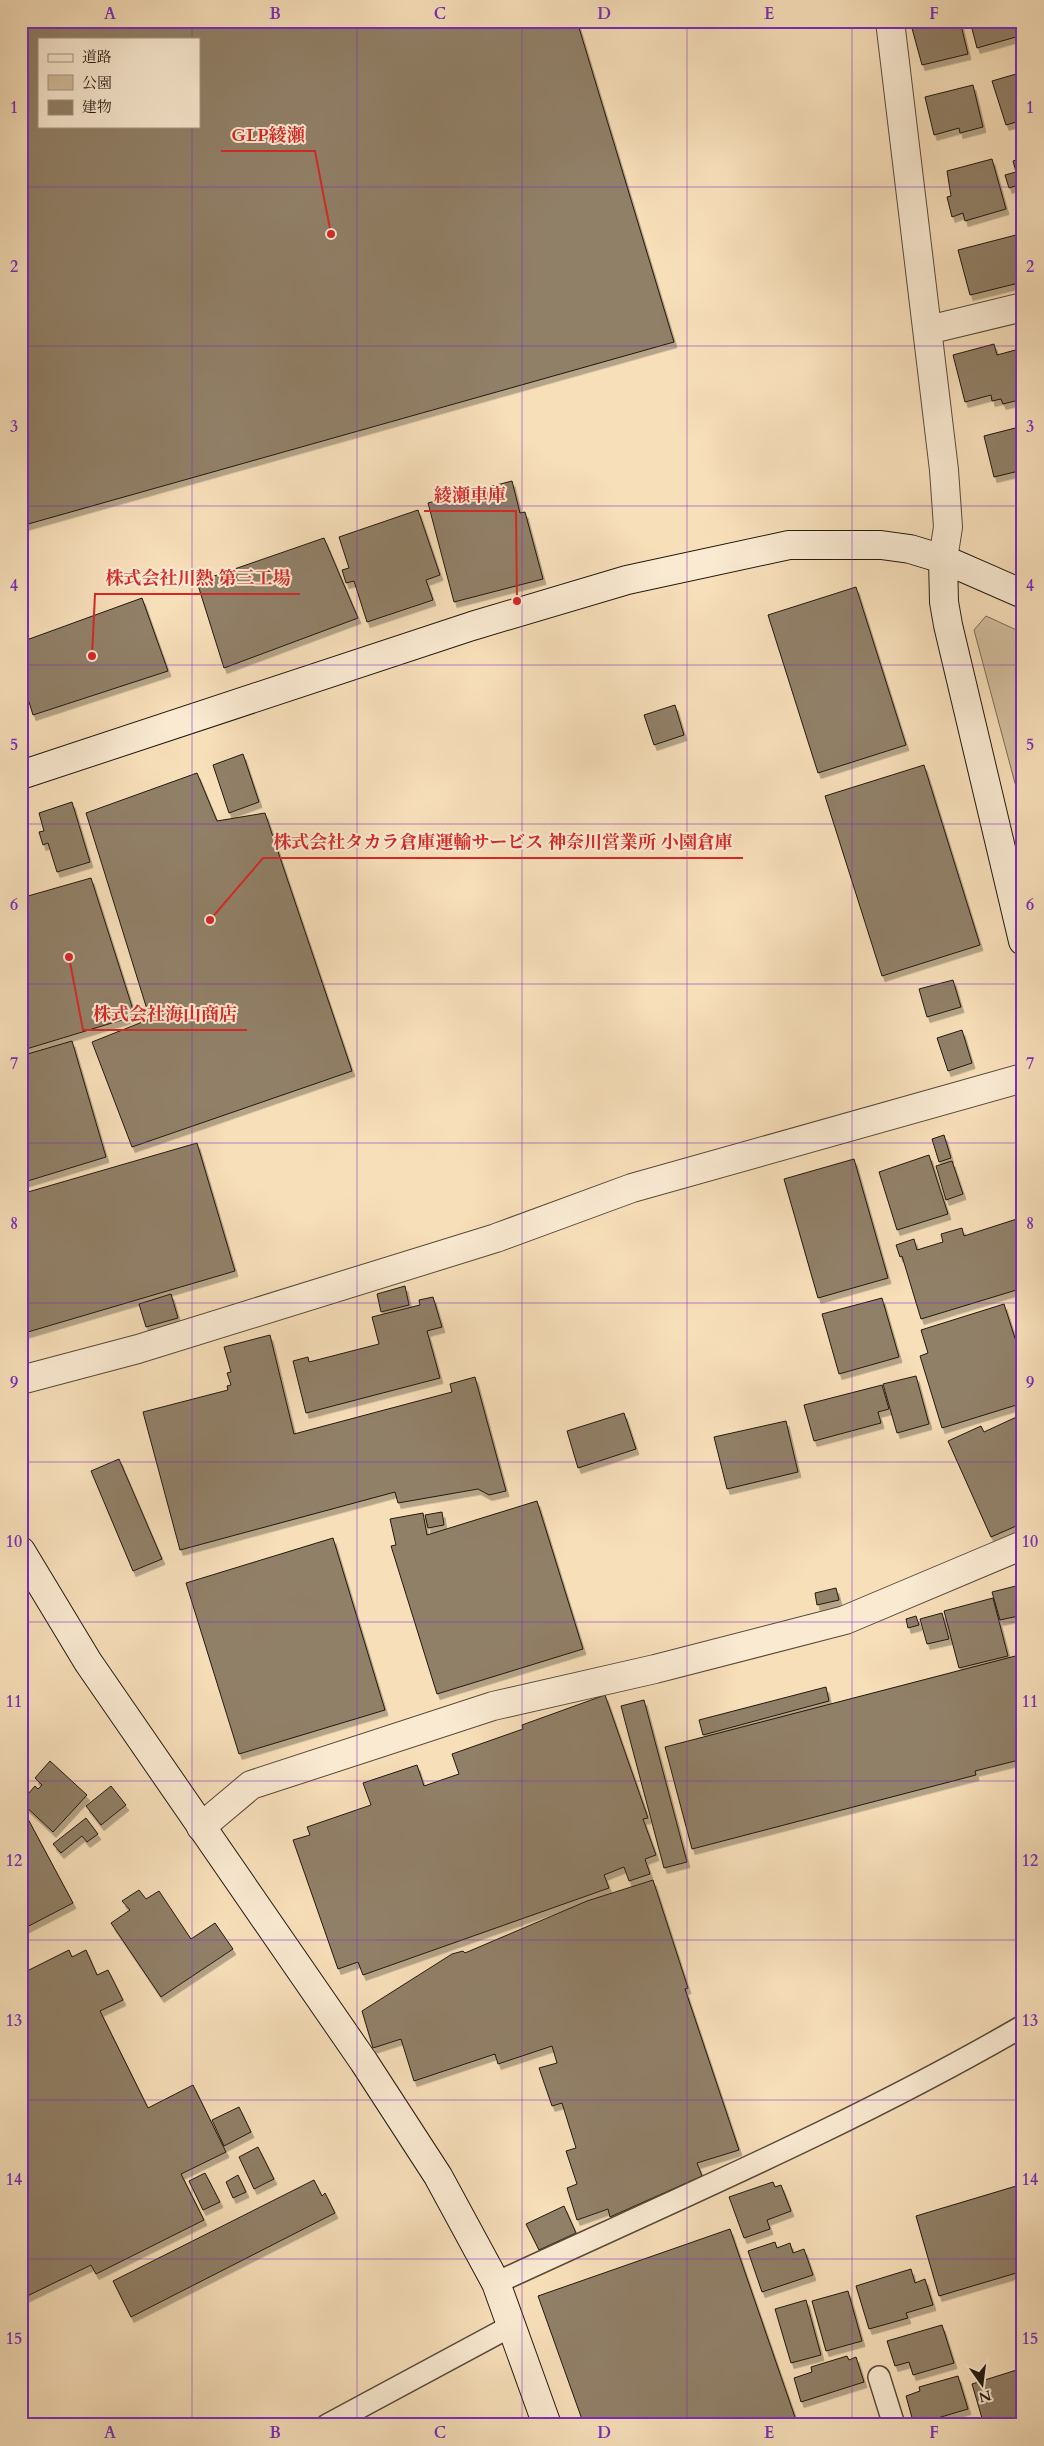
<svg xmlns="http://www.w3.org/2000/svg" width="1044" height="2446" font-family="Cardo,'Noto Serif JP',serif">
  <defs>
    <filter id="shadow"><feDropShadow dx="3" dy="5.5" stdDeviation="0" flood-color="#0004"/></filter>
  </defs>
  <rect width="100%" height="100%" fill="#f7dfba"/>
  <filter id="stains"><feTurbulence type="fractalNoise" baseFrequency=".004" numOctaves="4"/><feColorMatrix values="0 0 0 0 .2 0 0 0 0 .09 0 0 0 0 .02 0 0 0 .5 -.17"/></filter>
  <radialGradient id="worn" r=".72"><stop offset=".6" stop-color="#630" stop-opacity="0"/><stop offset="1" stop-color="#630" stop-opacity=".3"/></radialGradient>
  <path fill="#d3bd9d" stroke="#7b6b56" d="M986 616 1023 633V813L974 630Z"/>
  <path fill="#918067" stroke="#23190e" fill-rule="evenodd" filter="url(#shadow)" d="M21 21H577L674 342 21 526ZM39 39H199V126H39Z
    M910 21H960L968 54 922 65Z
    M970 21H1023V35L977 48Z
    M1023 72V120L1006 125 992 81Z
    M973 85 983 127 960 133 959 128 934 135 925 97Z
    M1023 153V202L1021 203 1015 186 1009 188 1005 175 1016 172 1013 161 1019 159 1017 155Z
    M992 159 1006 209 965 221 963 213 952 217 947 197 951 196 947 171Z
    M1016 235 1023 261V282L970 295 958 250Z
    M994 344 997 355 1023 348V399L1003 404 1001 399 992 401 991 395 965 402 953 355Z
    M1023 426V470L994 477 984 436Z
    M512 481 520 513 525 512 543 579 454 602 428 503Z
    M418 510 440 575 426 580 433 600 367 622 354 581 346 583 342 570 349 568 339 537Z
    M324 538 358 618 224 668 197 582Z
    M856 587 906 745 818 773 768 615Z
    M142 598 168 671 33 715 21 676V642Z
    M675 705 684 735 654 745 644 715Z
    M243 754 259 802 229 813 213 765Z
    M924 765 980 945 882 976 825 796Z
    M197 773 217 821 265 813 352 1071 132 1147 92 1042 150 1019 86 813Z
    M72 802 90 862 57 872 48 843 43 845 39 832 44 831 39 813Z
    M91 878 135 1016 23 1050 21 1046V898Z
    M953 980 961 1007 927 1017 919 989Z
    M962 1030 972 1063 948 1071 937 1038Z
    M72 1041 106 1157 21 1183V1056Z
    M944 1135 951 1158 939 1162 932 1139Z
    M197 1143 235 1271 21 1334V1194Z
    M929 1155 948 1214 897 1230 879 1172Z
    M854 1159 888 1278 818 1298 784 1179Z
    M952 1161 963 1194 946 1200 936 1166Z
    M1023 1217V1288L921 1319 902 1256 900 1257 896 1245 914 1239 917 1250 943 1242 941 1234 962 1228 964 1236Z
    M405 1286 409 1305 381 1312 377 1294Z
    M171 1294 178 1318 146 1327 139 1304Z
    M433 1297 442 1327 427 1331 440 1378 306 1413 293 1361 308 1357 309 1362 379 1344 372 1317 420 1305 419 1300Z
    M882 1298 899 1357 839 1374 822 1314Z
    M1004 1304 1023 1363V1403L942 1428 920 1356 928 1353 921 1330Z
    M270 1335 294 1434 452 1392 450 1384 475 1377 506 1491 489 1495 478 1489 398 1503 395 1492 180 1550 143 1412 228 1390 227 1386 231 1385 227 1373 231 1372 224 1347Z
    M916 1376 929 1424 897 1433 883 1384Z
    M882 1385 889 1409 878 1412 881 1423 814 1441 804 1405Z
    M624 1413 636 1449 578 1468 567 1431Z
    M1023 1414V1523L991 1537 948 1441 981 1426 984 1432Z
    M786 1421 798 1472 727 1489 714 1437Z
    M119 1459 162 1559 133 1571 91 1471Z
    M537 1501 583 1649 437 1694 391 1546 396 1545 390 1519 423 1513 427 1535Z
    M442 1512 444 1525 428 1528 425 1515Z
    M333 1538 385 1710 239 1754 186 1583Z
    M1016 1586 1023 1615 1000 1620 992 1592Z
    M836 1588 839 1600 817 1605 815 1593Z
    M993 1598 1008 1656 959 1668 944 1611Z
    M942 1613 949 1639 927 1644 920 1619Z
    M916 1616 919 1625 908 1628 906 1619Z
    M1023 1654V1759L975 1771 976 1775 692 1849 665 1747Z
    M826 1687 829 1701 703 1735 699 1720Z
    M605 1695 648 1818 643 1819 656 1855 645 1859 650 1874 629 1881 624 1867 604 1875 609 1888 363 1975 358 1962 338 1969 293 1840 310 1835 307 1827 371 1805 363 1783 417 1765 424 1786 459 1774 452 1754 523 1729 522 1725Z
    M644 1700 687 1862 664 1868 621 1706Z
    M50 1761 87 1795 53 1832 21 1802 35 1786 38 1789 42 1785 35 1778Z
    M111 1786 126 1805 101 1825 86 1806Z
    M21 1806 73 1903 21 1930Z
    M86 1818 98 1834 87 1842 82 1836 61 1853 53 1844Z
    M653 1880 688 1988 685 1989 739 2150 697 2163 702 2176 610 2217 608 2209 577 2220 567 2188 577 2184 566 2151 576 2148 562 2103 552 2106 539 2068 557 2063 552 2046 498 2064 495 2054 414 2081 401 2039 373 2048 362 2011 452 1954 463 1951 465 1953 587 1901Z
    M139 1890 146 1899 159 1891 191 1939 215 1923 233 1949 161 1997 111 1923 130 1910 122 1901Z
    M69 1950 72 1957 86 1950 97 1975 108 1970 123 2000 100 2011 148 2108 193 2085 226 2152 181 2174 204 2220 96 2274 91 2265 21 2299V1974Z
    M239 2107 251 2132 224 2146 212 2120Z
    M258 2147 274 2179 254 2189 239 2157Z
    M205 2173 220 2202 203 2210 189 2181Z
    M238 2175 246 2192 233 2198 226 2182Z
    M314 2180 322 2196 325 2193 335 2213 131 2317 113 2281Z
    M773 2182 775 2187 781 2185 791 2211 767 2220 770 2229 744 2238 729 2197Z
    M1023 2184V2271L939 2296 916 2216Z
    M564 2206 576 2233 539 2250 526 2224Z
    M730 2229 797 2423 791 2425H584L538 2296Z
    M775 2242 777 2248 790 2243 793 2253 804 2249 813 2275 762 2292 748 2251Z
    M911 2269 915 2283 925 2279 933 2305 906 2313 908 2318 869 2329 856 2286Z
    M848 2291 862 2341 826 2351 812 2301Z
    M806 2300 821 2355 791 2363 775 2309Z
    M942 2325 954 2363 913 2375 909 2362 895 2366 887 2341Z
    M847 2356 849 2360 856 2357 864 2382 801 2402 794 2378 812 2372 811 2367Z
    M1023 2368V2425H984L972 2384Z
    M958 2376 968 2409 914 2425 906 2396 920 2391 919 2387Z"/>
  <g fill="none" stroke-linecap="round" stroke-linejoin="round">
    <g stroke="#584a39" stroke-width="24">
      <path id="lane" d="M496 2283C673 2201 854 2124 1023 2026
        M879 2377 894 2425
        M327 2425 513 2325"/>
    </g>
    <g stroke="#584a39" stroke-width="30">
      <path id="street" d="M890 21 944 470 948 527 943 559
        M928 330 1023 307
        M21 1380 138 1349 496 1238 632 1188 1023 1078
        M201 1827 251 1785 493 1706 655 1669 845 1620 1023 1545"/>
    </g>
    <g stroke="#23190e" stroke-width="30">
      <path id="secondary" d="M943 559 944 602 948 625 1023 941
        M21 775 472 626 627 580 789 545H881L910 549 943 559 1023 594
        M21 1551 88 1662 364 2062 438 2176 496 2283 547 2425"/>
    </g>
    <use href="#lane" stroke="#faead2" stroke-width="21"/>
    <use href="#street" stroke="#faead2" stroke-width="28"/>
    <use href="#secondary" stroke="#faead2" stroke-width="28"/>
  </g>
  <path fill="none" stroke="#7b2cbf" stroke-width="1" stroke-opacity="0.55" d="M192 21V39M357 21V2425M522 21V2425M687 21V2425M852 21V2425M192 126V2425M21 187H1023M21 346H1023M21 506H1023M21 665H1023M21 824H1023M21 984H1023M21 1143H1023M21 1303H1023M21 1462H1023M21 1622H1023M21 1781H1023M21 1940H1023M21 2100H1023M21 2259H1023"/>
  <path fill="none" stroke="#d62828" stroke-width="2" d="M331 234L315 151H221M517 601L516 511H424M92 656L95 594H300M210 920L263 858H743M69 957L83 1030H247"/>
  <g fill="#d62828" stroke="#faead2" stroke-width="2">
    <circle cx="331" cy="234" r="5"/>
    <circle cx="517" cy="601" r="5"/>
    <circle cx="92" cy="656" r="5"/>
    <circle cx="210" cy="920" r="5"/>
    <circle cx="69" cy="957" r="5"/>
  </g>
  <g font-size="18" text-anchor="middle" font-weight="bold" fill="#d62828" stroke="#faead2" stroke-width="4" stroke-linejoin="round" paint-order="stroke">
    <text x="268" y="141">GLP綾瀬</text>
    <text x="470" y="501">綾瀬車庫</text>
    <text x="198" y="584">株式会社川熱 第三工場</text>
    <text x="503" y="848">株式会社タカラ倉庫運輸サービス 神奈川営業所 小園倉庫</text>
    <text x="165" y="1020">株式会社海山商店</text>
  </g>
  <rect width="1044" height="2446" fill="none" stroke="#f7dfba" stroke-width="55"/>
  <rect x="38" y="38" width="162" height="90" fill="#faead2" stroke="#a49684"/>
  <rect x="48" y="54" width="25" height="8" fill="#faead2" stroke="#a49684"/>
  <text x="82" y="62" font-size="15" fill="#23190e">道路</text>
  <rect x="48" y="75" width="25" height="15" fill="#d3bd9d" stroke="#a49684"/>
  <text x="82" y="88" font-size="15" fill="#23190e">公園</text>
  <rect x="48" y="100" width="25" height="15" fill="#918067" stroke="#a49684"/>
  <text x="82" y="112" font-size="15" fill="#23190e">建物</text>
  <g transform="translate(982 2384) rotate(166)" stroke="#faead2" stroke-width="4" paint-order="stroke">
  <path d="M0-4L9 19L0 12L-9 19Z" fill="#23190e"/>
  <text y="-8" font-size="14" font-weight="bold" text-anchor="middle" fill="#23190e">N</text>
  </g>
  <rect x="28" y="28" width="988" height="2390" fill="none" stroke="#7b2cbf" stroke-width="2"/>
  <g font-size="16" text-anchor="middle" font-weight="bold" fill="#7b2cbf">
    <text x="110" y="19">A</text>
    <text x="275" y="19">B</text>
    <text x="440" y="19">C</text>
    <text x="604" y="19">D</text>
    <text x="769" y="19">E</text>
    <text x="934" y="19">F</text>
    <text x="14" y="113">1</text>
    <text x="1030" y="113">1</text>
    <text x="14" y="272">2</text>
    <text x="1030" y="272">2</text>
    <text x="14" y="432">3</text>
    <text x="1030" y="432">3</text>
    <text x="14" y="591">4</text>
    <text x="1030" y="591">4</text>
    <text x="14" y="750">5</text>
    <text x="1030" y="750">5</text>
    <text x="14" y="910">6</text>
    <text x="1030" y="910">6</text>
    <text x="14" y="1069">7</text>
    <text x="1030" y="1069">7</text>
    <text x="14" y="1229">8</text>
    <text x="1030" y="1229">8</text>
    <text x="14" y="1388">9</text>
    <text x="1030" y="1388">9</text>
    <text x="14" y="1547">10</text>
    <text x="1030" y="1547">10</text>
    <text x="14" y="1707">11</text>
    <text x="1030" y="1707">11</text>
    <text x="14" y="1866">12</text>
    <text x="1030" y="1866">12</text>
    <text x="14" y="2026">13</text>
    <text x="1030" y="2026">13</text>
    <text x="14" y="2185">14</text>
    <text x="1030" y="2185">14</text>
    <text x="14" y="2344">15</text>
    <text x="1030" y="2344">15</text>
    <text x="110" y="2438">A</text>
    <text x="275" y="2438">B</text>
    <text x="440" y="2438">C</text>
    <text x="604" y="2438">D</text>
    <text x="769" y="2438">E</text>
    <text x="934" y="2438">F</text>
  </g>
  <rect width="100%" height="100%" filter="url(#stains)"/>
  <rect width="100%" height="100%" fill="url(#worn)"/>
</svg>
